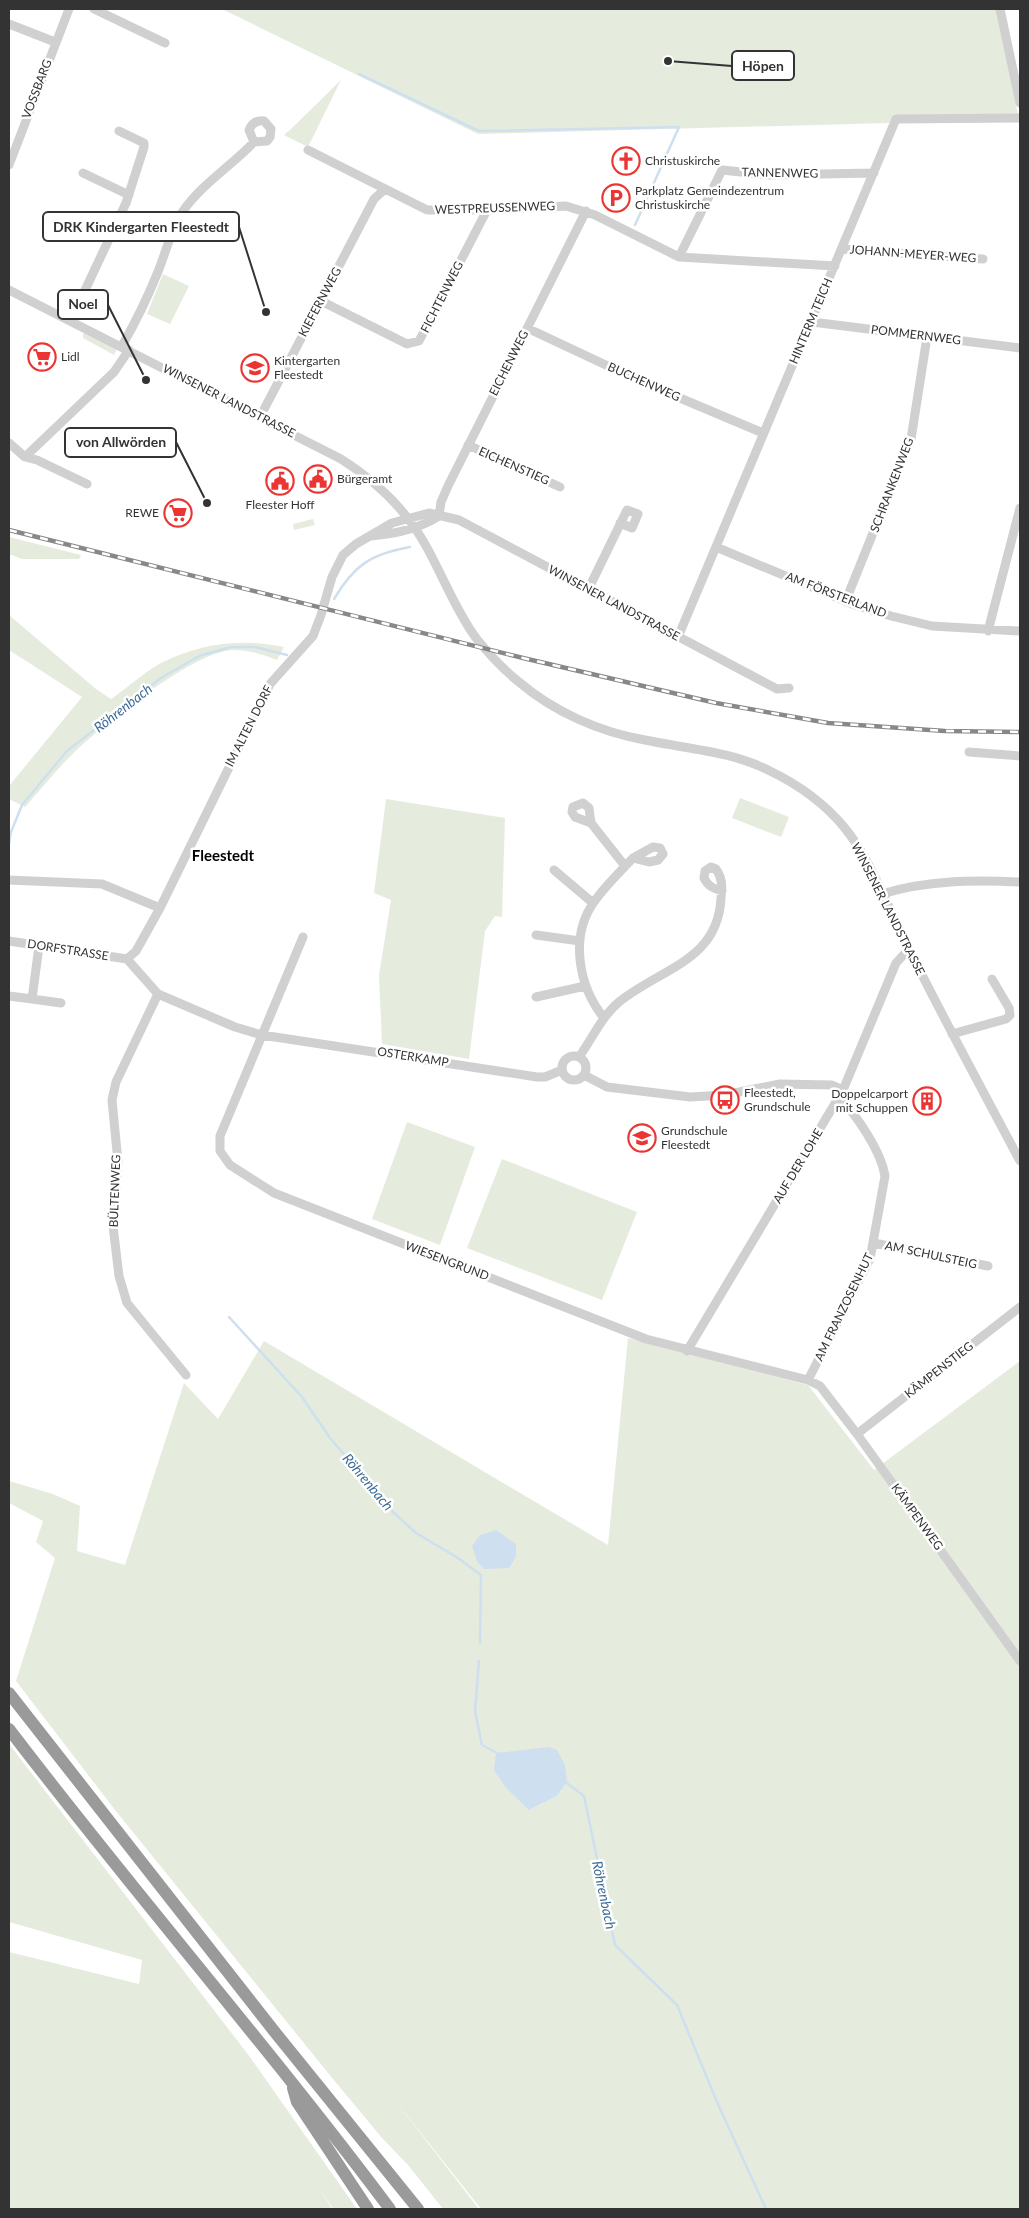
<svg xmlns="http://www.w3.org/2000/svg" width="1029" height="2218" font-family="Lato,sans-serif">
  <rect width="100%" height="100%" fill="#fff"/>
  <path fill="#e5ecde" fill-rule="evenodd" d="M222 9H996L1018 114 894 115 889 123 478 134Z
    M341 80 308 147 284 135 292 128Z
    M163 274 189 286 170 324 147 314Z
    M86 333 117 349 114 355 83 338V334Z
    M313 519 315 525 294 530 293 524Z
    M9 537 81 555 79 559H22L9 554Z
    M9 615 96 689 111 699C127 688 143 673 161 663 200 643 242 638 284 647L277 660C263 654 248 650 232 650 192 653 113 718 82 745 61 764 43 787 25 807L9 799V786L82 697 9 650Z
    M740 798 789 817 781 837 732 818Z
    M386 799 505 818 502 917 495 916 485 931 469 1059 382 1044 379 975 391 900 374 893Z
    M407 1122 475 1147 440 1245 372 1219Z
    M502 1159 637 1212 602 1300 467 1248Z
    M628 1338 808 1385 874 1470 1020 1361V2209H481L390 2094 479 2209H443L408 2165 382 2138 333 2079 115 1810 16 1681 55 1558 36 1542 43 1521 9 1503V1481L53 1494 80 1506 77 1551 125 1565 184 1383 218 1419 264 1341 608 1545ZM567 1782 557 1796 529 1810Z
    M9 1744 250 2057 357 2209H333L320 2189 332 2209H9V1952L139 1984 142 1960 9 1922Z"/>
  <path fill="#cedfef" d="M496 1530 516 1544V1557L509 1568 484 1569 477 1561 472 1546 480 1535Z
    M549 1747 557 1750 565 1765 567 1782 557 1796 529 1810 506 1788 494 1770 496 1753Z"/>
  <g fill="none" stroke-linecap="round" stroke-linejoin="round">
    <path stroke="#cedfef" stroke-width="2.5" d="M359 74 479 131 679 127 635 225
      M334 599C354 565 371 554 410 547
      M9 844 11 832 22 805 67 751 161 678 199 656 231 647H255L287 655
      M229 1317 302 1397 330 1438 393 1512 416 1533 458 1558 481 1575 480 1643
      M479 1661 475 1711 482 1745 499 1754
      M564 1781 584 1796 615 1945 677 2005 717 2102 766 2209"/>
    <path stroke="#d0d0d0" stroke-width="9" d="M94 9 165 43
      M1000 9 1020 103
      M9 24 55 42
      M308 150 427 210H487L566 206 595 215 679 257 835 266
      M9 165 69 9
      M83 173 129 195
      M842 249 983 259
      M679 257 722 170 770 175 874 173
      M9 290 341 459C366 475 388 493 406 516 436 553 448 600 476 638 488 653 504 670 519 682 554 712 600 732 645 740 687 749 731 751 770 771 797 784 824 803 844 827 872 861 887 906 907 945 943 1018 982 1089 1020 1161
      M321 301 407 344 419 341 487 210
      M71 320 126 203 144 147V143L119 131
      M812 322 1020 348
      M527 328 642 382 763 433
      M122 346C135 323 147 299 157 274 166 253 170 231 183 211 202 184 231 166 254 142L249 130C252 123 257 120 264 121L271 129 270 137 267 141 254 142
      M260 417 374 199 385 189
      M9 443 25 457 37 460 87 484
      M468 445 560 487
      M25 457 114 372 129 350
      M439 516 441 502 448 486 586 211
      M371 536C395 534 419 529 439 516
      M716 547 855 605 891 616 932 626 1020 631
      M588 590 627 510 638 514 632 528 620 523
      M846 600 911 439 927 337
      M988 631 1020 508
      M678 637 896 119 1020 118
      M969 752 1020 756
      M591 823 575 817 572 812 573 807 583 803 589 808 591 823 625 866
      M554 870 593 903
      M9 880 102 884 160 908
      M882 894C927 880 974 880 1020 882
      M536 935 580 941
      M303 937 220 1136V1151L230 1165 274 1193 646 1339 808 1380 820 1386 857 1434 1020 1661
      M9 941 127 959
      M39 946 32 999 61 1003
      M127 959 136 951 160 908 270 684 313 636 321 615 332 577 343 555 356 544 392 523 429 513 459 520 777 689 789 688
      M127 959 158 994 235 1027 262 1035 537 1077H545L562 1070
      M158 994 116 1082 112 1100 118 1162 113 1226 119 1276 127 1303 186 1375
      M9 996 32 999
      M536 997 585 986
      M604 1018C579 987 569 937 594 902 605 886 620 872 633 858L649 862 658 860 663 854 660 848 653 847 633 858
      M952 1034 1006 1019 1010 1015 1009 1008 992 979
      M562 1068a12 12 0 1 1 24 0a12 12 0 1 1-24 0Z
      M579 1057C592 1039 602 1016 619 1002 661 968 718 961 721 898 722 887 723 879 716 869L711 867 705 871 704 878C708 886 712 888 722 891
      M584 1075 607 1087 690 1097 724 1095 780 1084 832 1085 843 1090
      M874 1243 988 1266
      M687 1351 843 1090 896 963 909 949
      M808 1380 870 1259 885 1176C881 1151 857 1116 839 1097
      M857 1434 1020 1307"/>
    <path stroke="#9a9a9a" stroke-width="12" d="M9 1693 274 2031 418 2209
      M9 1729C133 1892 268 2046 390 2209
      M293 2088 297 2102 368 2209"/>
    <g stroke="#888" stroke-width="4.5">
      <path id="rail" d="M9 530 523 658 716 703 828 723 945 731 1020 732"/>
    </g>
    <use href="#rail" stroke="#fff" stroke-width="2.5" stroke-dasharray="8" stroke-linecap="butt"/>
  </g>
  <defs>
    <g id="church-ring" transform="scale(1.4375)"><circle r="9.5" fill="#fff" stroke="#eb3533" stroke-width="1.5"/><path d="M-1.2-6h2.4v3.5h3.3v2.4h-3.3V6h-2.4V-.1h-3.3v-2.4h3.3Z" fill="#eb3533"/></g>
    <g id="parking-ring" transform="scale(1.4375)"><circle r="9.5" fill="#fff" stroke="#eb3533" stroke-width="1.5"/><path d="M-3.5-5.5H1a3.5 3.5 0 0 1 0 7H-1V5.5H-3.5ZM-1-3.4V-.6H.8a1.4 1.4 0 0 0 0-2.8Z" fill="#eb3533"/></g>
    <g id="supermarket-ring" transform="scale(1.4375)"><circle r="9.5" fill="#fff" stroke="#eb3533" stroke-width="1.5"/><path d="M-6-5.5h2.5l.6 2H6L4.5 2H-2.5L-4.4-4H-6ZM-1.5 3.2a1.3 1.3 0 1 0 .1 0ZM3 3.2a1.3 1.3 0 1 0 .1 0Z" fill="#eb3533"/></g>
    <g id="school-ring" transform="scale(1.4375)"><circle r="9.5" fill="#fff" stroke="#eb3533" stroke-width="1.5"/><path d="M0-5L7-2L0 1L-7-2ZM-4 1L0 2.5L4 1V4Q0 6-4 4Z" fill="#eb3533"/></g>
    <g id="civic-ring" transform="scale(1.4375)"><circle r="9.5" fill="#fff" stroke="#eb3533" stroke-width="1.5"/><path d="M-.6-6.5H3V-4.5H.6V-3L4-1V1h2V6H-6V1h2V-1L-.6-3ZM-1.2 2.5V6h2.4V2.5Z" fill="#eb3533"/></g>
    <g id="bus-ring" transform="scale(1.4375)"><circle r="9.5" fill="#fff" stroke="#eb3533" stroke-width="1.5"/><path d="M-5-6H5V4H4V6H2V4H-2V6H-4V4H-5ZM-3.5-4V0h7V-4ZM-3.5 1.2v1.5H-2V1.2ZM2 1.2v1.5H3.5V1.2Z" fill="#eb3533"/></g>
    <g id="building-ring" transform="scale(1.4375)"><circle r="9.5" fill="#fff" stroke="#eb3533" stroke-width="1.5"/><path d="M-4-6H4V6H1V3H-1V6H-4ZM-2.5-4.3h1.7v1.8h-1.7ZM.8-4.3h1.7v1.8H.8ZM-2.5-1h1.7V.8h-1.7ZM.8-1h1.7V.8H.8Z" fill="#eb3533"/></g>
  </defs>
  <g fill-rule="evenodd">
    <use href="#church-ring" x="626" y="161"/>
    <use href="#parking-ring" x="616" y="198"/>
    <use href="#supermarket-ring" x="42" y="357"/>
    <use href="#school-ring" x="255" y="368"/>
    <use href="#civic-ring" x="318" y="479"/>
    <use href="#civic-ring" x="280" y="481"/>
    <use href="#supermarket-ring" x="178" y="513"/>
    <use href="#bus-ring" x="725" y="1100"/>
    <use href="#building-ring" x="927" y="1101"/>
    <use href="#school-ring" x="642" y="1138"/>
  </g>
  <g text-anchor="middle" stroke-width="5" stroke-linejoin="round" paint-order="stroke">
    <g font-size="12" fill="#333" stroke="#fff">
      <text transform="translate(37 89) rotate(-69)" y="4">VOSSBARG</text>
      <text transform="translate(780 173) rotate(1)" y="4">TANNENWEG</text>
      <text transform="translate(495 208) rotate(-2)" y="4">WESTPREUSSENWEG</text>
      <text transform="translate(913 254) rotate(4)" y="4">JOHANN-MEYER-WEG</text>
      <text transform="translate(442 297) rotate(-63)" y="4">FICHTENWEG</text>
      <text transform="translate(320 302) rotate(-62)" y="4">KIEFERNWEG</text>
      <text transform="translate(811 321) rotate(-67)" y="4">HINTERM TEICH</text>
      <text transform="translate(916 335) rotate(7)" y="4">POMMERNWEG</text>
      <text transform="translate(509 363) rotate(-63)" y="4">EICHENWEG</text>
      <text transform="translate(644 382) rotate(24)" y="4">BUCHENWEG</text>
      <text transform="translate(229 401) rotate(27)" y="4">WINSENER LANDSTRASSE</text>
      <text transform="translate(514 466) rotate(24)" y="4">EICHENSTIEG</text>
      <text transform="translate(892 485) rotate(-69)" y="4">SCHRANKENWEG</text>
      <text transform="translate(836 595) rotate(21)" y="4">AM FÖRSTERLAND</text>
      <text transform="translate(614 603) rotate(28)" y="4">WINSENER LANDSTRASSE</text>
      <text transform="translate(249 726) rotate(-63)" y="4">IM ALTEN DORF</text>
      <text transform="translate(888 909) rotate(63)" y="4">WINSENER LANDSTRASSE</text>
      <text transform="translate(68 950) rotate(9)" y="4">DORFSTRASSE</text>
      <text transform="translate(413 1057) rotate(9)" y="4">OSTERKAMP</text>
      <text transform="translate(798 1166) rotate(-59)" y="4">AUF DER LOHE</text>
      <text transform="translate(115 1191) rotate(-88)" y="4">BÜLTENWEG</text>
      <text transform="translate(931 1255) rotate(12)" y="4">AM SCHULSTEIG</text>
      <text transform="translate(447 1261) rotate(21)" y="4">WIESENGRUND</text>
      <text transform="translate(844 1307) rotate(-64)" y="4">AM FRANZOSENHUT</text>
      <text transform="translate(939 1370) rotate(-38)" y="4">KÄMPENSTIEG</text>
      <text transform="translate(917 1517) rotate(54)" y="4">KÄMPENWEG</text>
    </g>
    <g font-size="12" fill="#333" stroke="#fff" text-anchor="start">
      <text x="645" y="165">Christuskirche</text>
      <text x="635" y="195">Parkplatz Gemeindezentrum<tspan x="635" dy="14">Christuskirche</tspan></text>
      <text x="61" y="361">Lidl</text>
      <text x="274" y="365">Kintergarten<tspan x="274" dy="14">Fleestedt</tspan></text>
      <text x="337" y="483">Bürgeramt</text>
      <text x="280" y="509" text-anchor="middle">Fleester Hoff</text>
      <text x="159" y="517" text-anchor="end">REWE</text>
      <text x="744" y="1097">Fleestedt,<tspan x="744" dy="14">Grundschule</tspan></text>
      <text x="908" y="1098" text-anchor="end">Doppelcarport<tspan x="908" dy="14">mit Schuppen</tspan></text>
      <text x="661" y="1135">Grundschule<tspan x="661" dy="14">Fleestedt</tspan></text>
    </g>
    <g font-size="14" font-style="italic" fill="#3c6d99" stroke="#fff">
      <text transform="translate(123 708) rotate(-38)" y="5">Röhrenbach</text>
      <text transform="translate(368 1482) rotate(50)" y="5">Röhrenbach</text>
      <text transform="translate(604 1895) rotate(78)" y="5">Röhrenbach</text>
    </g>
    <g font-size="15" font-weight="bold" fill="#000" stroke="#fff">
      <text x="223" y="861">Fleestedt</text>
    </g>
  </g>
  <path fill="none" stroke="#333" stroke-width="2" d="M668 61L732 66M266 312L239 227M146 380L108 305M207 503L176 442"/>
  <g fill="#333" stroke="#fff" stroke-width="2">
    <circle cx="668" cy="61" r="5"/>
    <circle cx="266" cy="312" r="5"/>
    <circle cx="146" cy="380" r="5"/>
    <circle cx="207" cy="503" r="5"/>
  </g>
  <g fill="#fff" stroke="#333" stroke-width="2">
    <rect x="732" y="51" width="62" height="29" rx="5"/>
    <rect x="43" y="212" width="196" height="29" rx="5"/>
    <rect x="58" y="290" width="50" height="29" rx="5"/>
    <rect x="65" y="428" width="111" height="29" rx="5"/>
  </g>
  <g font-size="14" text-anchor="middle" font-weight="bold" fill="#333">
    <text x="763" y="71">Höpen</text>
    <text x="141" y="232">DRK Kindergarten Fleestedt</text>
    <text x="83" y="309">Noel</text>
    <text x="121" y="447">von Allwörden</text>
  </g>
  <rect width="1029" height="2218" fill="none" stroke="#333333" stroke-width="20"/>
</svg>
